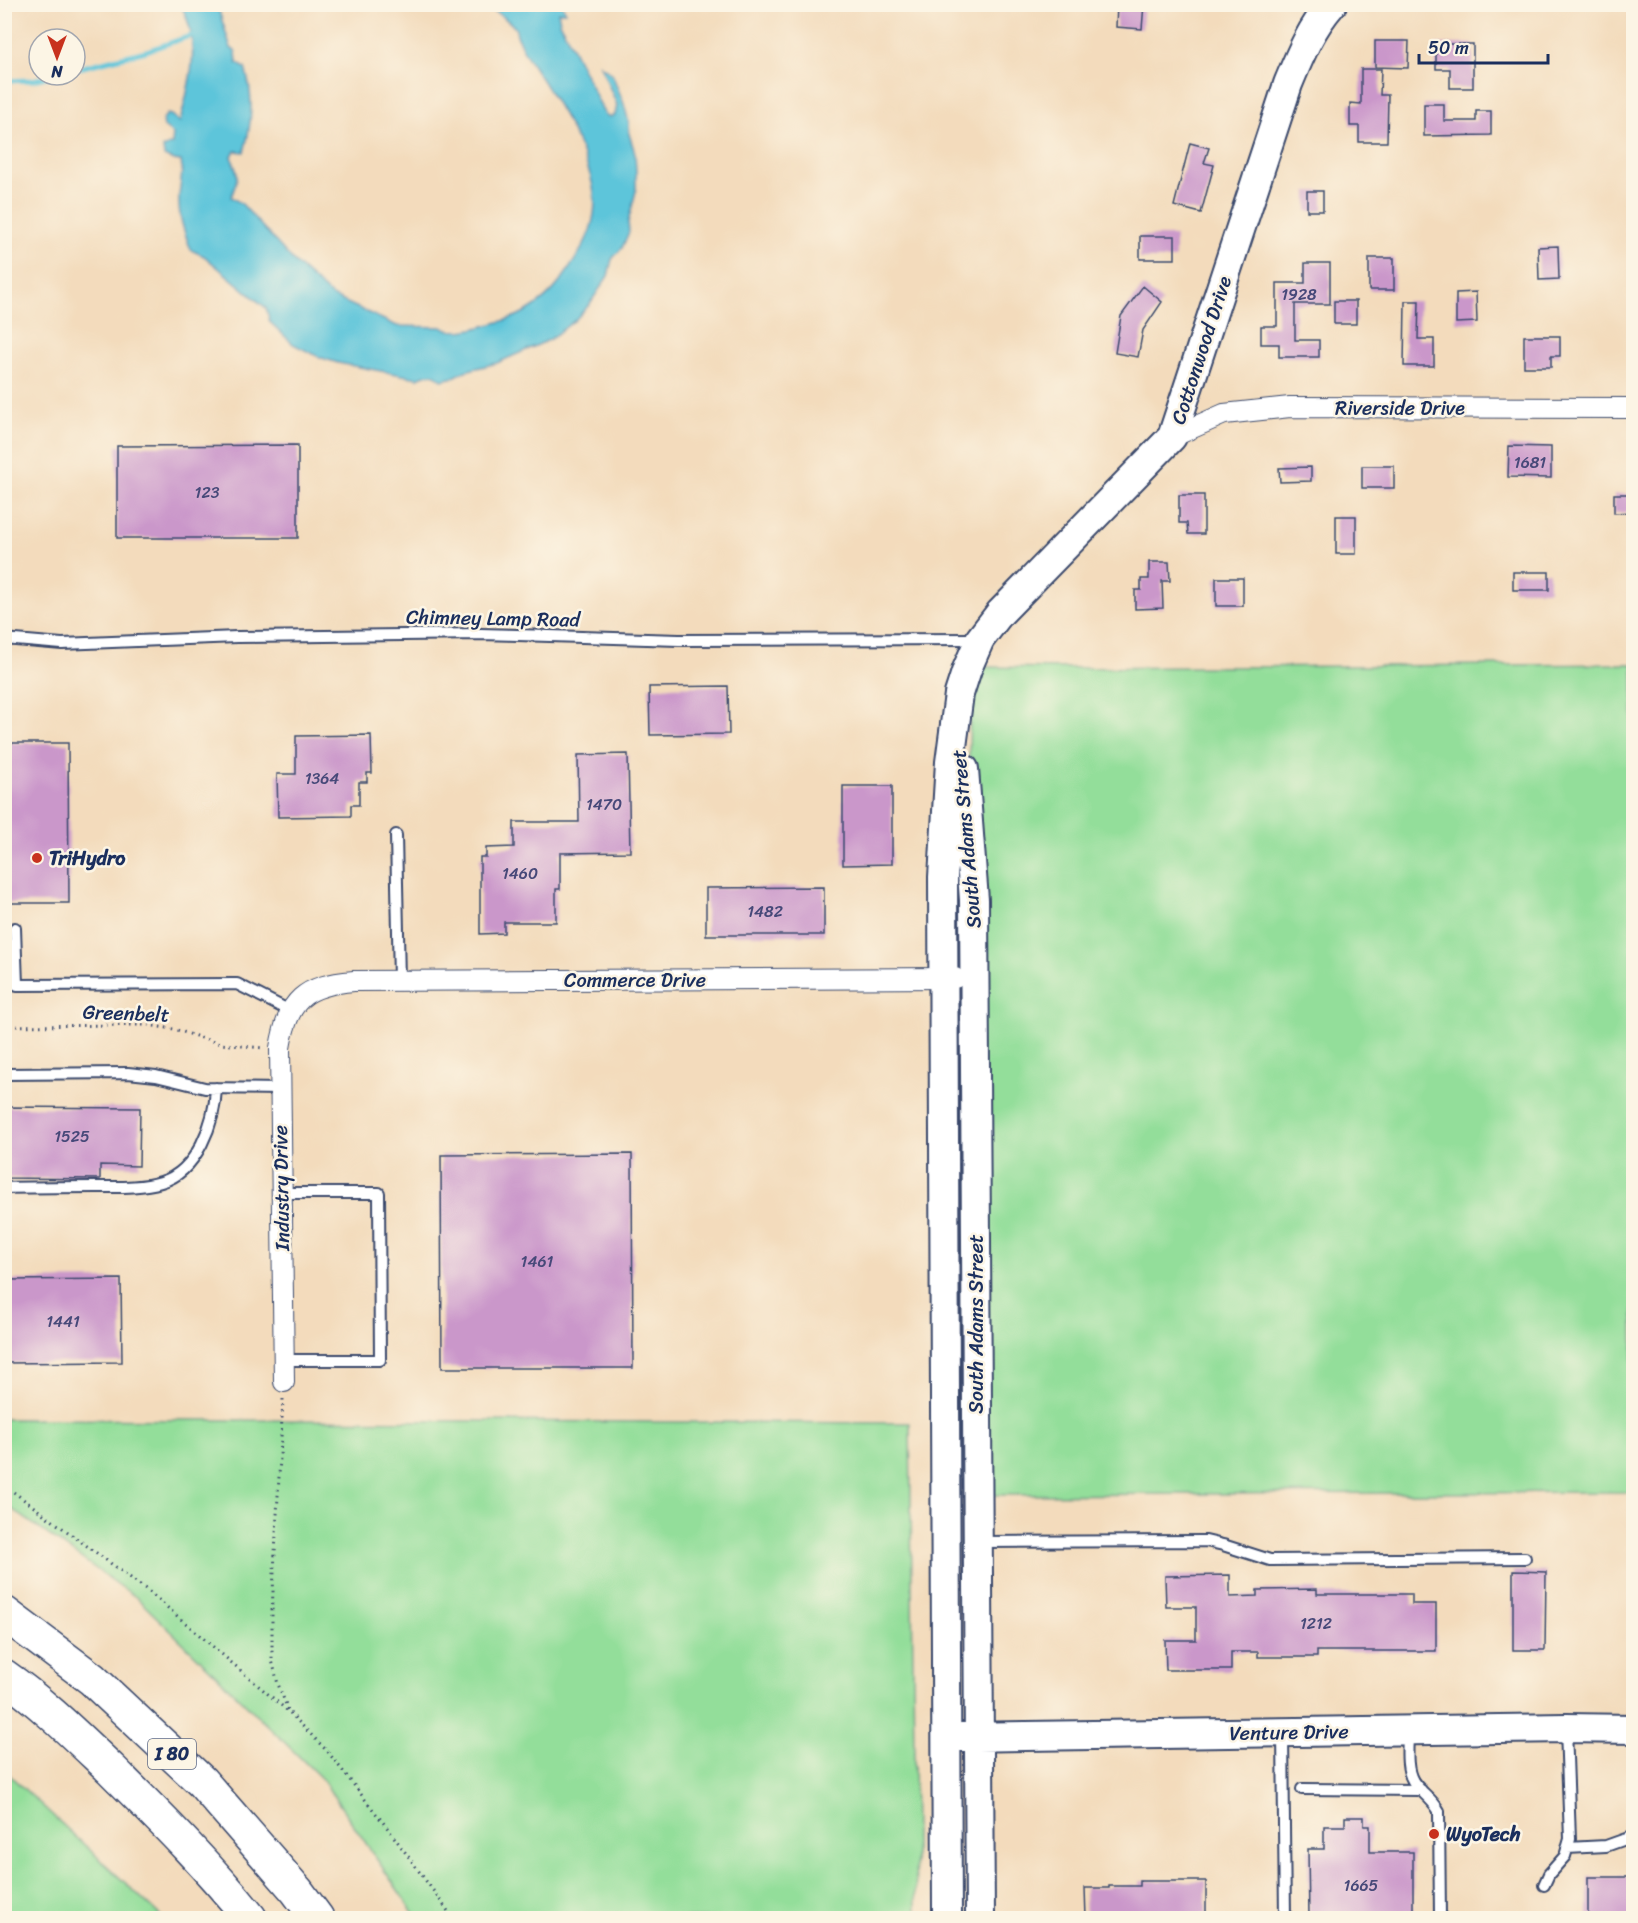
<svg xmlns="http://www.w3.org/2000/svg" width="1638" height="1923" font-family="Sriracha,sans-serif">
  <rect width="100%" height="100%" fill="#fcf5e5"/>
  <filter id="ink" filterUnits="userSpaceOnUse"><feTurbulence type="fractalNoise" baseFrequency=".0167" numOctaves="2"/><feDisplacementMap in="SourceGraphic" scale="12" xChannelSelector="R" yChannelSelector="G"/><feConvolveMatrix kernelMatrix="1 2 1 2 8 2 1 2 1" color-interpolation-filters="sRGB"/></filter>
  <filter id="wash" filterUnits="userSpaceOnUse"><feTurbulence type="fractalNoise" baseFrequency=".008" numOctaves="4" result="noise"/><feDisplacementMap in="SourceGraphic" scale="24" xChannelSelector="R" yChannelSelector="G"/><feGaussianBlur stdDeviation="1.35" result="paint"/><feColorMatrix in="noise" values="0 0 0 0 0 0 0 0 0 0 0 0 0 0 0 0 0 1.4 0 .05"/><feComposite in="paint" operator="in"/></filter>
  <g filter="url(#wash)">
    <rect width="100%" height="100%" fill="#f3dbbc"/>
    <path fill="#93de9a" stroke="#57867c" stroke-width="1.5" d="M1633 664V1492L985 1495 969 757 970 703 979 667 1068 668Z
      M4 1419 910 1423 916 1918H417L322 1779 137 1598 5 1504Z
      M4 1771H5L163 1918H5Z"/>
    <path fill="#5dc5da" stroke="#3c7a9c" stroke-width="1.5" d="M487 5H562L566 12H558L560 22 605 115 610 117 615 115 617 105 600 65 612 74 624 104 629 123V134L635 153 636 172V191L628 222 629 232 622 248 612 259 608 276 589 305 575 320 549 340 497 363 465 371 454 377 442 380C434 372 428 373 418 378L338 363 319 357 293 344 270 322 266 308 204 256 191 250C185 234 178 216 179 199 179 186 184 175 181 161L173 160 164 156 163 148 172 144 173 134 164 127 163 119 167 114 171 115 180 122C190 81 202 44 181 5H217L231 48 236 52 237 63 245 68C254 97 252 123 244 152L235 151 231 157C240 176 238 178 231 197L242 204 293 261 332 296 397 326 442 327C455 336 480 327 495 323 526 316 550 299 567 272 579 254 591 236 594 214 601 171 558 104 535 69 529 60 523 51 519 41 517 37 517 32 515 28 508 19 495 11 486 6Z"/>
    <g fill="none" stroke-linecap="round" stroke-linejoin="round">
      <path stroke="#5dc5da" stroke-width="5" d="M75 69 146 51 193 35
        M4 81 33 80 53 75"/>
    </g>
    <g id="blocks">
      <path fill="#ca97ca" d="M1117 4H1144L1142 29 1116 27Z
        M1375 41H1409L1408 68 1375 67Z
        M1436 44H1473V88H1450V69H1436Z
        M1361 69H1381L1380 95H1388L1387 142H1359V126H1350V103L1361 104Z
        M1424 104H1444V121H1476V111H1491V135L1424 136Z
        M1190 143 1209 148 1204 163 1214 165 1201 213 1174 206Z
        M1307 191H1323V211H1307Z
        M1140 236H1175V259H1140Z
        M1558 246 1559 279 1539 280 1538 247Z
        M1369 258H1394V290H1369Z
        M1305 263H1330V304H1295V340H1319V357H1279V344H1261V326H1277V283H1305Z
        M1143 286 1162 302 1143 330 1138 357 1115 353 1121 316Z
        M1476 292 1477 322 1456 323V293Z
        M1334 301H1356V324H1334Z
        M1405 301H1419L1418 339H1434V366H1404Z
        M1524 336H1560V356H1551V367H1524Z
        M298 445V538H117V446Z
        M1509 446 1551 447V478L1508 477Z
        M1362 466H1394V488H1362Z
        M1311 467V481L1280 482 1279 468Z
        M1614 494H1633V512L1614 513Z
        M1179 495H1204V534H1188L1187 523H1179Z
        M1336 516H1356V554H1336Z
        M1149 562H1169L1170 581H1162L1163 608 1135 609V590H1141V579H1149Z
        M1513 572H1549V590H1513Z
        M1216 578H1243V606H1216Z
        M728 686 729 734 650 735 649 687Z
        M371 735 372 773H367V782H359V805H351V816L278 817 277 774H296V736Z
        M4 743H68L69 903H4Z
        M628 754 630 852 560 853V889H556V922H504V933L480 934V857H486V848L514 847V822H579L578 755Z
        M843 786H892V864L843 865Z
        M824 887V935H706V888Z
        M4 1107 140 1108 139 1166 100 1165V1179L4 1178Z
        M632 1154 633 1368H442L441 1155Z
        M121 1279 122 1362 4 1363V1280Z
        M1513 1571 1546 1572 1545 1650H1513Z
        M1230 1575V1597L1257 1596V1590L1317 1589V1594H1412V1604H1436V1651H1317V1657H1258V1652H1231V1670H1166L1165 1640H1196V1607H1166L1165 1576Z
        M1345 1817H1364V1826H1370V1852H1413V1918H1309L1308 1849H1324V1826H1345Z
        M1588 1877H1634V1918H1588Z
        M1140 1881H1206V1918H1086L1085 1888H1109V1886H1140Z"/>
    </g>
  </g>
  <g filter="url(#ink)">
    <use href="#blocks" fill-opacity="0" stroke="#3b496c" stroke-width="1.5"/>
    <g fill="none" stroke-linecap="round" stroke-linejoin="round">
      <g stroke="#3b496c" stroke-width="14">
        <path id="lane" d="M4 639 62 644 237 637 481 634 679 640 979 639
          M396 835 399 981
          M15 928 17 985 237 984 290 1011
          M4 1074 128 1073 156 1076 205 1088 280 1089
          M4 1188C35 1187 66 1187 97 1187 118 1187 141 1188 161 1182 197 1172 215 1122 216 1088
          M281 1193H379L380 1360H283
          M977 1542 1206 1541 1223 1545 1270 1560 1525 1558
          M1283 1732 1285 1918
          M1408 1732C1408 1746 1405 1768 1413 1781 1420 1792 1432 1798 1439 1811L1440 1918
          M1302 1789 1421 1790
          M1567 1848 1606 1846 1634 1836
          M1544 1885 1549 1874 1565 1856 1570 1839 1566 1729"/>
      </g>
      <g stroke="#3b496c" stroke-width="22">
        <path id="street" d="M1172 437 1224 414 1290 407 1634 408
          M284 1382 280 1048C288 1000 304 985 354 981L955 978"/>
      </g>
      <g stroke="#3b496c" stroke-width="32">
        <path id="secondary" d="M964 769 974 900 980 1918
          M962 1737 1566 1728 1634 1729
          M947 1918 943 877 950 762 959 694 967 669 980 639 1000 613 1172 437 1288 84C1300 55 1311 28 1332 4"/>
      </g>
      <g stroke="#3b496c" stroke-width="36">
        <path id="highway" d="M4 1613 92 1679 202 1782 297 1891 317 1918
          M4 1676C43 1703 78 1738 112 1770 160 1818 208 1865 250 1918"/>
      </g>
      <path stroke="#3b496c" stroke-width="3" stroke-dasharray="1.5 4.5" stroke-linecap="butt" d="M4 1026 146 1025 174 1029 220 1044 264 1048
        M283 1399 272 1611V1660L278 1684 288 1710
        M4 1485 147 1590 289 1712 328 1752 389 1830 453 1918"/>
      <use href="#lane" stroke="#fff" stroke-width="10"/>
      <use href="#street" stroke="#fff" stroke-width="20"/>
      <use href="#secondary" stroke="#fff" stroke-width="28"/>
      <use href="#highway" stroke="#fff" stroke-width="33"/>
    </g>
  </g>
  <g fill="#c8321e" stroke="#fcf5e5" stroke-width="2">
    <circle cx="37" cy="858" r="6"/>
    <circle cx="1434" cy="1834" r="6"/>
  </g>
  <g text-anchor="middle" stroke-width="5" stroke-linejoin="round" paint-order="stroke">
    <g font-size="16" fill="#474979">
      <text x="1299" y="300">1928</text>
      <text x="1530" y="468">1681</text>
      <text x="207" y="498">123</text>
      <text x="322" y="784">1364</text>
      <text x="604" y="810">1470</text>
      <text x="520" y="879">1460</text>
      <text x="765" y="917">1482</text>
      <text x="72" y="1142">1525</text>
      <text x="537" y="1267">1461</text>
      <text x="63" y="1327">1441</text>
      <text x="1316" y="1629">1212</text>
      <text x="1361" y="1891">1665</text>
    </g>
    <rect fill="#fcf5e5" stroke="#5e6a86" stroke-width="1.5" x="148" y="1739" width="48" height="30" rx="4.5"/>
    <g font-size="18" font-weight="bold" fill="#1b2f5e">
      <text x="172" y="1760">I 80</text>
    </g>
    <g font-size="20" fill="#1b2f5e" stroke="#fcf5e5">
      <text transform="translate(1201 350) rotate(-72)" y="7">Cottonwood Drive</text>
      <text x="1400" y="415">Riverside Drive</text>
      <text transform="translate(493 618) rotate(1)" y="7">Chimney Lamp Road</text>
      <text transform="translate(966 839) rotate(-95)" y="7">South Adams Street</text>
      <text x="635" y="987">Commerce Drive</text>
      <text transform="translate(126 1013) rotate(2)" y="7">Greenbelt</text>
      <text transform="translate(281 1188) rotate(-91)" y="7">Industry Drive</text>
      <text transform="translate(976 1324) rotate(-90)" y="7">South Adams Street</text>
      <text transform="translate(1289 1732) rotate(-1)" y="7">Venture Drive</text>
    </g>
    <g font-size="20" font-weight="bold" fill="#1b2f5e" stroke="#fcf5e5" text-anchor="start">
      <text x="49" y="865">TriHydro</text>
      <text x="1446" y="1841">WyoTech</text>
    </g>
  </g>
  <rect width="1638" height="1923" fill="none" stroke="#fcf5e5" stroke-width="24"/>
  <g transform="translate(57 57) rotate(180)"><circle r="28" fill="#fcf5e5" stroke="#a2a6af" stroke-width="1.5"/>
  <path d="M0-4.5L10 22L0 15L-10 22Z" fill="#c8321e"/>
  <text y="-9" font-size="16" font-weight="bold" text-anchor="middle" fill="#1b2f5e">N</text>
  </g>
  <path d="M1419 54v9h129v-9" fill="none" stroke="#1b2f5e" stroke-width="3"/>
  <text x="1428" y="54" font-size="18" fill="#1b2f5e" stroke="#fcf5e5" stroke-width="4.5" paint-order="stroke">50 m</text>
</svg>
